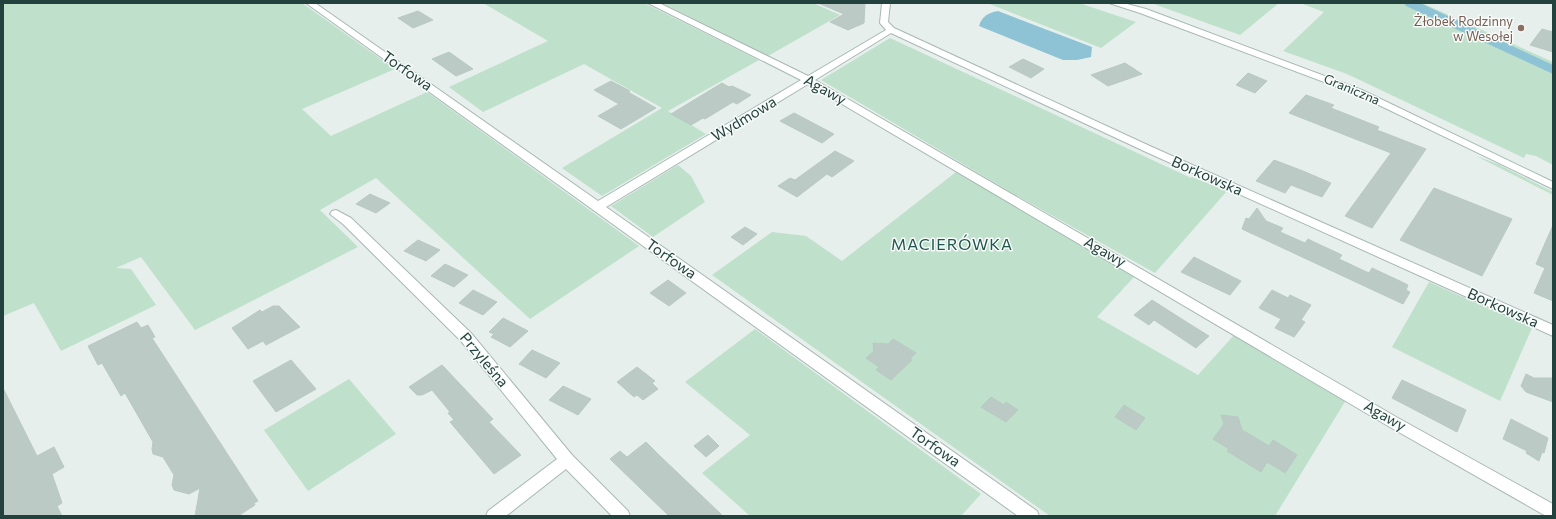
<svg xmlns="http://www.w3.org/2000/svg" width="1556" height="519" font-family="Commissioner,sans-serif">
  <rect width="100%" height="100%" fill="#e6efec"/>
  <path fill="#bfe0cb" d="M3 3H302L395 69 302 109 331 136 427 92 639 246 530 319 376 178 320 210 358 247 195 330 141 257 116 268 131 269 156 305 61 351 34 303 3 316Z
    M483 3H644L759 60 668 111 706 134 602 196 562 168 662 108 584 64 483 112 449 87 548 41Z
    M662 3H813L840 15 768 56Z
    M987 3H1079L1136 22 1101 48Z
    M1151 3H1279L1240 35Z
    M1300 3H1422L1553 62V165L1536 156 1526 154 1524 158 1347 74 1283 51 1324 12Z
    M890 38 1191 178 1192 177 1227 191 1155 273 1019 197 821 80Z
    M1476 156 1498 164 1553 192V195Z
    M678 165 691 176 705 202 656 235 653 237 611 206Z
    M956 172 1135 276 1097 317 1198 375 1235 334 1346 400 1275 516H1050L712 275 772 232 806 236 842 261Z
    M1429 282 1532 328 1500 401 1392 347Z
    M755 329 981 494 961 516H750L702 473 750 435 685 382Z
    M349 379 396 434 308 491 264 430Z"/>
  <path fill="#8dc3d4" d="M998 11 1092 47 1091 57 1077 60H1063L979 26C982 16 988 13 998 11Z"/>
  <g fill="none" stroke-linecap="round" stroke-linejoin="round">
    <path fill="#8dc3d4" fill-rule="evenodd" d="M1404 3H1420L1553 65V74L1406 6Z"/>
  </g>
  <path fill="#bbcac5" stroke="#b8c9c3" d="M818 3H865L864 23 848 30 830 22 844 14Z
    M418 11 433 20 413 28 398 18Z
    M1542 29 1553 32V52L1530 45Z
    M449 52 473 69 456 76 432 59Z
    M1023 59 1044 69 1031 78 1009 67Z
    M1125 63 1142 74 1108 86 1091 75Z
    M1248 73 1267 81 1255 93 1236 85Z
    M611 81 630 91 628 92 656 108 621 129 598 116 619 104 594 90Z
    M722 83 729 87 732 86 751 95 737 104 733 102 705 119 703 118 691 125 671 114Z
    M1306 95 1334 105 1331 108 1379 127 1377 130 1426 149 1372 228 1345 216 1391 153 1289 113Z
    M794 113 834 134 822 143 780 121Z
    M835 151 854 161 832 177 827 174 797 197 778 186 790 178 795 180Z
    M1274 160 1303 171 1331 183 1322 197 1291 185 1285 193 1256 181Z
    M1434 188 1512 219 1482 276 1400 240Z
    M370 194 390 203 376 213 356 204Z
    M1257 208 1266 221 1283 228 1280 232 1305 243 1308 239 1314 242 1342 255 1339 259 1356 267 1369 273 1372 268 1402 282 1408 285 1406 290 1410 292 1403 304 1242 229 1246 218 1249 219Z
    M1553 225V301L1534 293 1545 268 1536 264Z
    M745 227 757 234 743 245 731 237Z
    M418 240 440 250 426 261 404 251Z
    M1194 257 1231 276 1241 281 1230 295 1181 272Z
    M445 264 468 275 454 287 431 276Z
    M668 280 686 293 669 306 650 293Z
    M473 290 497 302 483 315 459 303Z
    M1272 290 1288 298 1290 295 1311 305 1301 320 1305 322 1294 337 1275 328 1281 319 1259 308Z
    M1152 300 1188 323 1209 336 1196 348 1154 320 1149 325 1134 315Z
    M273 306H279L300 327 266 345 263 341 248 349 232 328 260 310 262 312Z
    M503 318 528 331 510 347 491 337 494 334 489 332Z
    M137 322 141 328 148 325 155 337 152 338 258 501 254 503 255 505 238 516H195L200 488 189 494 174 490 172 485 174 475 163 457 153 454 152 449 153 442 125 393 121 396 102 363 98 365 88 346Z
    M893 339 916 353 910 359 912 360 891 380 876 370 879 367 866 358 874 351 873 343 888 344Z
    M532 350 560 363 546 378 519 364Z
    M291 360 316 389 276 412 253 381Z
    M442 365 493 419 489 422 521 455 494 474 450 422 454 420 448 413 450 412 432 390 422 395H417L409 387Z
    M637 367 655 381 652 383 658 389 643 400 637 395 634 397 617 382Z
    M1526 374 1534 378H1553V402L1526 392 1521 386Z
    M1402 380 1466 410 1457 432 1392 398Z
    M563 386 591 399 578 415 549 400Z
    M3 388 37 456 54 447 64 467 52 474 62 503 57 506 62 516H3Z
    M991 397 1004 405 1006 402 1018 410 1006 422 981 407Z
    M1124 405 1145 418 1136 430 1115 417Z
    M1221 415 1238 417 1242 430 1269 446 1273 440 1297 455 1285 473 1267 462 1261 472 1227 451 1229 449 1213 439 1224 424Z
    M1511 419 1548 438 1544 453 1542 452 1539 461 1526 453 1527 451 1503 439Z
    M708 435 719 446 706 457 694 446Z
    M646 442 660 456 723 516H669L610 459 620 451 627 457Z"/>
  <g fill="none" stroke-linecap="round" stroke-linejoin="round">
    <g stroke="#a8b8b4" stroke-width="2">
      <path id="minor" d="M306 3H315L598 201 801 80 648 3H659L808 76 886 30 880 23 882 3H890L888 22 894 28 1152 147 1553 325V336L1144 151 891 33 815 80 1398 418 1553 504V516H1546L1388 426 808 84 606 207 1037 511 1039 516H1018Z
        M336 210 351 218 471 333 572 455 628 511 630 516H612L566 469 506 516H486L488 511 557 459 461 341 343 224 330 214 332 211Z"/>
    </g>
    <g stroke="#a8b8b4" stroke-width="2">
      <path id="tertiary" d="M1109 3H1123L1146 9 1362 90 1553 182V189L1356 94 1140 13Z"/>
    </g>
    <use href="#minor" fill="#fff" fill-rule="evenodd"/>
    <use href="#tertiary" fill="#fff" fill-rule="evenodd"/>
  </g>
  <circle fill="#8d6e63" stroke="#f7fbf9" stroke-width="1.5" cx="1521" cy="28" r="4"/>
  <g text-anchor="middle" stroke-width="3" stroke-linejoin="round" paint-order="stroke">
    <g font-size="13" fill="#785e54" stroke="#f7fbf9" text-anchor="end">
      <text x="1513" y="26">Żłobek Rodzinny<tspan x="1513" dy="15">w Wesołej</tspan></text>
    </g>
    <g font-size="13" fill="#24423d" stroke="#f7fbf9">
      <text transform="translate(1352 89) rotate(23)" y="5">Graniczna</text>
    </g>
    <g font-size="15" fill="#24423d" stroke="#f7fbf9">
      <text transform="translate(407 71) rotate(35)" y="5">Torfowa</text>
      <text transform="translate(825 90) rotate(29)" y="5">Agawy</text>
      <text transform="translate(744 119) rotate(-31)" y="5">Wydmowa</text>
      <text transform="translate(1207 176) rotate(24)" y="5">Borkowska</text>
      <text transform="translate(1105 252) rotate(30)" y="5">Agawy</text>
      <text transform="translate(671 259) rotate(35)" y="5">Torfowa</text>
      <text transform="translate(1503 308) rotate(24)" y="5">Borkowska</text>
      <text transform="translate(484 360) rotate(50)" y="5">Przyleśna</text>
      <text transform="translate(1385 416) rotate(30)" y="5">Agawy</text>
      <text transform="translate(935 447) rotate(35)" y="5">Torfowa</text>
    </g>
    <g font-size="16" letter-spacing="1" fill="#1f554d" stroke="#f7fbf9">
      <text x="952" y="250">MACIERÓWKA</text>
    </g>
  </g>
  <rect width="1556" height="519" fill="none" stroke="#24423d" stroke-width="8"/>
</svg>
